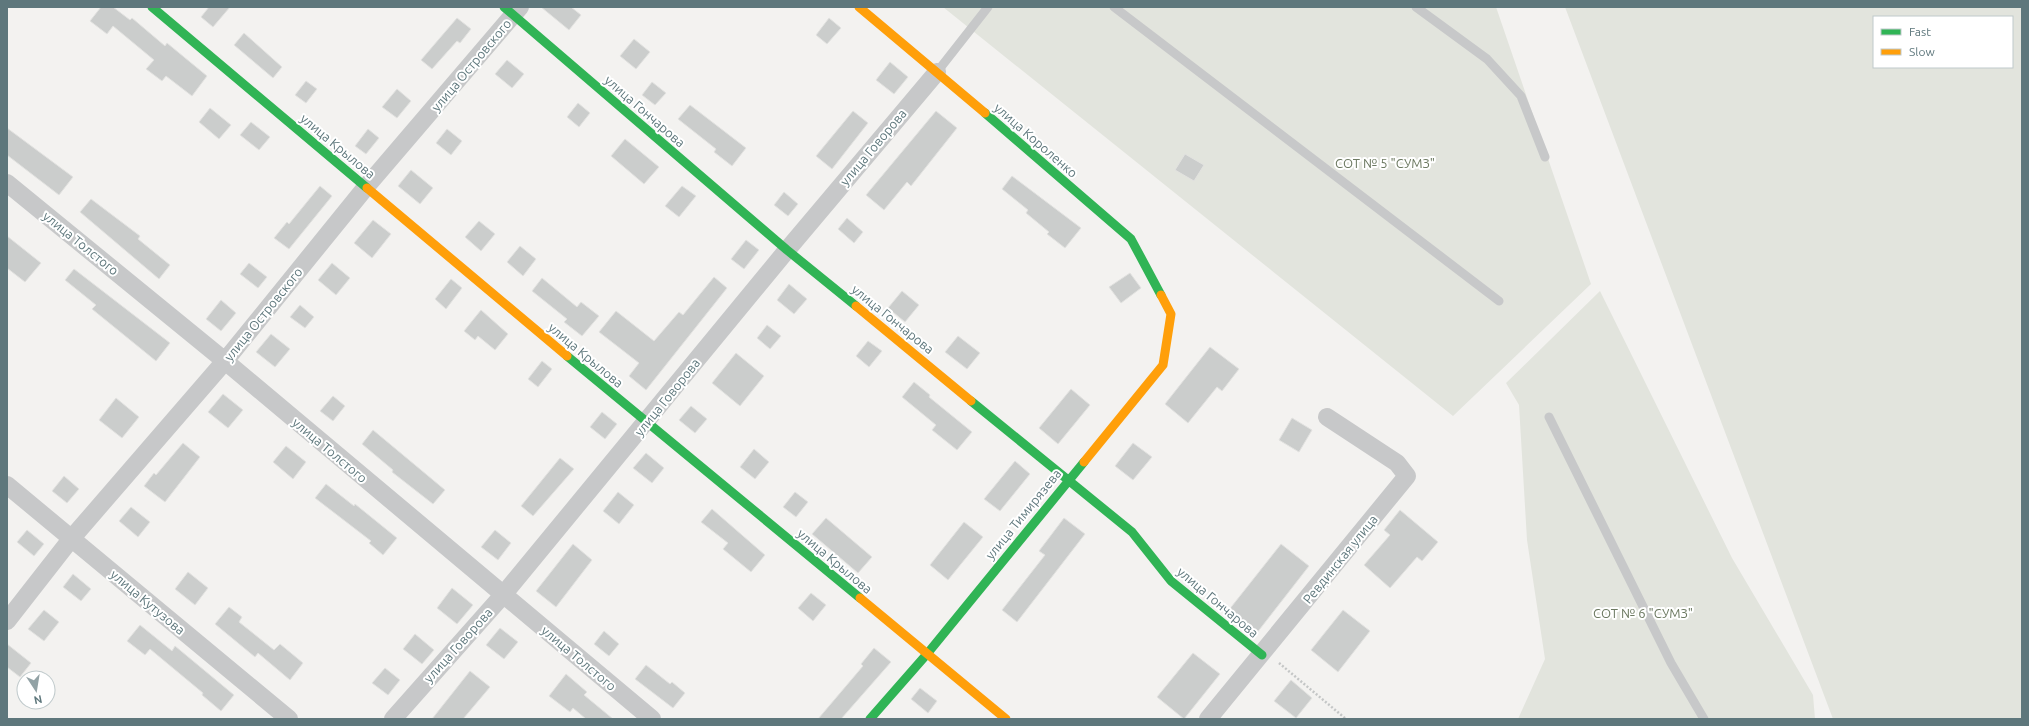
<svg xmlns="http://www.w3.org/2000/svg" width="2029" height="726" font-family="Ubuntu,sans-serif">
  <rect width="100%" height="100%" fill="#f3f2f0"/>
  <path fill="#e2e4dd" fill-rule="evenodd" d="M943 7H1496L1591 284 1453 416Z
    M1565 7H2021L2022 719H1833ZM1874 17H2012V67H1874Z
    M1600 291 1732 558 1813 695 1815 719H1518L1545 659 1527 540 1519 405 1506 383Z"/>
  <path fill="#cbcdcc" stroke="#e2e2e0" d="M101 7H113L130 20 132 18 165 46 167 43 207 76 192 96 166 76 162 81 146 69 154 60 113 26 107 34 90 21Z
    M209 7H230L213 27 201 17Z
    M541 7H571L581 15 569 30Z
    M457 18 471 29 460 43 457 41 432 69 421 60Z
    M829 18 841 28 827 44 816 35Z
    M244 33 282 67 273 78 234 45Z
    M634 39 650 52 636 69 620 56Z
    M507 60 524 74 512 88 495 74Z
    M890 62 908 77 894 94 876 80Z
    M306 81 317 89 306 103 295 95Z
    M652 82 666 93 655 105 642 95Z
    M397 89 411 101 397 118 382 107Z
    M578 103 590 113 579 127 567 117Z
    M690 105 746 148 732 166 714 152 716 149 678 119Z
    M210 108 231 125 219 139 199 122Z
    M853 111 868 123 832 169 816 156Z
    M936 111 957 128 911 186 907 182 884 210 866 195Z
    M251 122 270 137 259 150 240 135Z
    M7 128 73 177 59 195 7 155Z
    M368 129 379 138 366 154 355 146Z
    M447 129 462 141 451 155 436 143Z
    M625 139 659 167 644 184 611 156Z
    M1185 154 1204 165 1194 181 1175 170Z
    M411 170 433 188 420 204 398 186Z
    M1012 176 1081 228 1065 248 1047 234 1049 232 1026 213 1028 210 1002 189Z
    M320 186 332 196 289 249 274 238 287 222 289 224Z
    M682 186 696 196 679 217 665 206Z
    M784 192 798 204 788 216 774 205Z
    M91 199 140 236 138 239 170 265 159 279 80 212Z
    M847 218 863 232 854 243 838 229Z
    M373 220 391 234 372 258 354 243Z
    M479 221 495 234 481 251 465 237Z
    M7 236 41 263 25 282 7 268Z
    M746 240 759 250 744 269 731 259Z
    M520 246 536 259 523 276 507 262Z
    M249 263 267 277 258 288 240 274Z
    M332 263 350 278 336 295 318 280Z
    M74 269 170 343 156 361 92 309 96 305 65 280Z
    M1130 273 1141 288 1121 303 1109 287Z
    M714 277 727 288 646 390 629 376 639 363 599 332 616 311 654 341 679 312 683 315Z
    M542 278 577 307 581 302 599 316 582 336 564 322 567 319 532 291Z
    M451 279 462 288 446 309 435 299Z
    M789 284 807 299 794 314 777 300Z
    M902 291 919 305 905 322 888 308Z
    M221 300 236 313 221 331 206 319Z
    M300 305 314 317 305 328 290 317Z
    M481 310 508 334 495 350 478 336 475 340 464 331Z
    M767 325 781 336 770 349 757 338Z
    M271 334 290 349 275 367 256 352Z
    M958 336 980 353 967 369 945 352Z
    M868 341 882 351 869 367 856 356Z
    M1210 347 1239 369 1222 391 1217 387 1188 423 1165 404Z
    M736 353 764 376 740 406 712 383Z
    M542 361 552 369 538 387 528 379Z
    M914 382 930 395 929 397 972 432 957 450 932 430 936 425 902 397Z
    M1071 389 1090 405 1058 444 1039 428Z
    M223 394 243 410 228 428 208 412Z
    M333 396 345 406 333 421 320 411Z
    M116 398 139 417 122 438 99 420Z
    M691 406 707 419 695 433 679 420Z
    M602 412 617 424 605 439 590 427Z
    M1292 418 1312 430 1299 452 1279 440Z
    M373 430 445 490 433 504 392 472 393 470 362 444Z
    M183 443 200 457 165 502 144 486 154 473 156 475Z
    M1133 443 1152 457 1133 480 1115 466Z
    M286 446 306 462 293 479 273 462Z
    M754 449 769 462 755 479 740 467Z
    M646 453 664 468 652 483 633 468Z
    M560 458 574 469 533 516 521 506Z
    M1015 461 1030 474 1000 511 984 499Z
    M64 476 79 489 67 503 52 491Z
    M326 484 354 506 355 504 397 538 383 555 369 543 371 541 315 498Z
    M618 492 634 505 619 524 603 511Z
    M795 492 808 502 796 517 783 507Z
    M131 507 150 522 138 537 119 521Z
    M712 509 765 555 751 572 723 549 728 543 701 522Z
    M1400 510 1438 542 1422 561 1417 557 1390 588 1364 565 1390 535 1384 530Z
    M826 518 872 557 858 573 812 534Z
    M1064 518 1085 534 1017 622 1002 610 1045 555 1039 551Z
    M964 522 983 537 948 580 930 565Z
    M27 530 44 544 34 556 17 542Z
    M495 530 511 543 498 560 481 547Z
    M573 544 592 560 556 607 536 591Z
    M1281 544 1309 566 1256 634 1228 611Z
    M188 572 208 588 195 605 175 589Z
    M73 574 91 589 81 601 63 587Z
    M452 588 473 605 457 624 437 608Z
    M811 593 826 605 813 621 798 608Z
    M229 607 242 617 239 622 274 650 280 644 303 663 290 680 258 653 255 657 215 624Z
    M44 610 59 622 44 641 28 629Z
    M1343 610 1370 631 1338 672 1311 650Z
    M140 625 172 651 175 646 234 695 221 711 202 695 203 693 150 649 145 655 127 641Z
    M500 628 518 642 504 659 486 645Z
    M604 631 619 644 609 656 594 644Z
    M415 634 434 650 422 664 403 649Z
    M7 644 31 663 20 677 7 667Z
    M874 648 891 662 841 719H818L863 666 861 664Z
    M1193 653 1220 674 1184 719 1157 697Z
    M646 665 670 684 672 682 685 693 673 708 635 679Z
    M385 668 400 680 388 695 372 683Z
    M470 671 490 687 463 719H432Z
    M566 674 587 692 584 695 613 719H586L573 708 570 712 549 696Z
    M1291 680 1312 698 1296 718 1274 701Z
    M920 688 937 701 928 713 911 699Z"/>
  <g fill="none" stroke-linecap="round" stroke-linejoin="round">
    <path stroke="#c4c6c6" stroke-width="2.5" stroke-dasharray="2 2" stroke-linecap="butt" d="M1279 663 1346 719"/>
    <path stroke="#c7c8c9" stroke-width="9" d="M1114 7 1499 301
      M1416 7 1487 59 1521 96 1545 157
      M937 72 988 7
      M1549 417 1671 663 1704 719"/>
    <path stroke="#c7c8c9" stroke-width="18" d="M7 183 225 361 652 719
      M7 485 289 719
      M7 621 71 539 225 361 366 187 520 7
      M393 719 503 595 787 250 937 72
      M1208 719 1407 476 1397 463 1327 417"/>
    <path stroke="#30b455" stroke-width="9" d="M152 7 367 188
      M504 7 787 250 856 306
      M985 113 1131 239 1161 295
      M567 356 860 598
      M971 401 1132 532 1171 581 1262 655
      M870 719 927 654 1084 462"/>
    <path stroke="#ff9f0a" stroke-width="9" d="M859 7 985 113
      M367 188 567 356
      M856 306 971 401
      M1084 462 1163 365 1171 314 1161 295
      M860 598 1006 719"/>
  </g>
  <g text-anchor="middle" stroke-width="4" stroke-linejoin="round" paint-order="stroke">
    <g font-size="13" fill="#5e777c" stroke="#fff">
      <text transform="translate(471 65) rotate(-50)" y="5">улица Островского</text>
      <text transform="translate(645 111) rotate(41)" y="5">улица Гончарова</text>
      <text transform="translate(1036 140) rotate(41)" y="5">улица Короленко</text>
      <text transform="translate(338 146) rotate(40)" y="5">улица Крылова</text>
      <text transform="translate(873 147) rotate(-50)" y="5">улица Говорова</text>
      <text transform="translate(81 243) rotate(39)" y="5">улица Толстого</text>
      <text transform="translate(263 314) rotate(-51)" y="5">улица Островского</text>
      <text transform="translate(893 319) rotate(39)" y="5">улица Гончарова</text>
      <text transform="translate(586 355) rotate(40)" y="5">улица Крылова</text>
      <text transform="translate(667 397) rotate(-51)" y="5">улица Говорова</text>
      <text transform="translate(330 450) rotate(40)" y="5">улица Толстого</text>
      <text transform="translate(1023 514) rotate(-51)" y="5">улица Тимирязева</text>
      <text transform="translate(1340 559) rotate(-51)" y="5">Ревдинская улица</text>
      <text transform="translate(835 561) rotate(40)" y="5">улица Крылова</text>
      <text transform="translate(148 602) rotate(40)" y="5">улица Кутузова</text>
      <text transform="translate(1218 602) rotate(40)" y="5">улица Гончарова</text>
      <text transform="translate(458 645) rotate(-48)" y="5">улица Говорова</text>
      <text transform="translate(579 658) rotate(40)" y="5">улица Толстого</text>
    </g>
    <g font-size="13" fill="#6c7961" stroke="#fff">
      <text x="1385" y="168">СОТ № 5 "СУМЗ"</text>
      <text x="1643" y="618">СОТ № 6 "СУМЗ"</text>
    </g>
  </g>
  <rect width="2029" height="726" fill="none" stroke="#5e777c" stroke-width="16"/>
  <rect x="1873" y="16" width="140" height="52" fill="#ffffff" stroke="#bfc9cb"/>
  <rect x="1881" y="29" width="20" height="6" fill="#30b455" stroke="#bfc9cb"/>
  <text x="1909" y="36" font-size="12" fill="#5e777c">Fast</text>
  <rect x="1881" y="49" width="20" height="6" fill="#ff9f0a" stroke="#bfc9cb"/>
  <text x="1909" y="56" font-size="12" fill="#5e777c">Slow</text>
  <g transform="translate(36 690) rotate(168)"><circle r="19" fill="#ffffff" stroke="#bfc9cb"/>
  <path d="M0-3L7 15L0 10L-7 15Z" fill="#92a2a5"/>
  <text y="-6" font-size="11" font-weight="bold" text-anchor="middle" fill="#5e777c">N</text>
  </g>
</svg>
